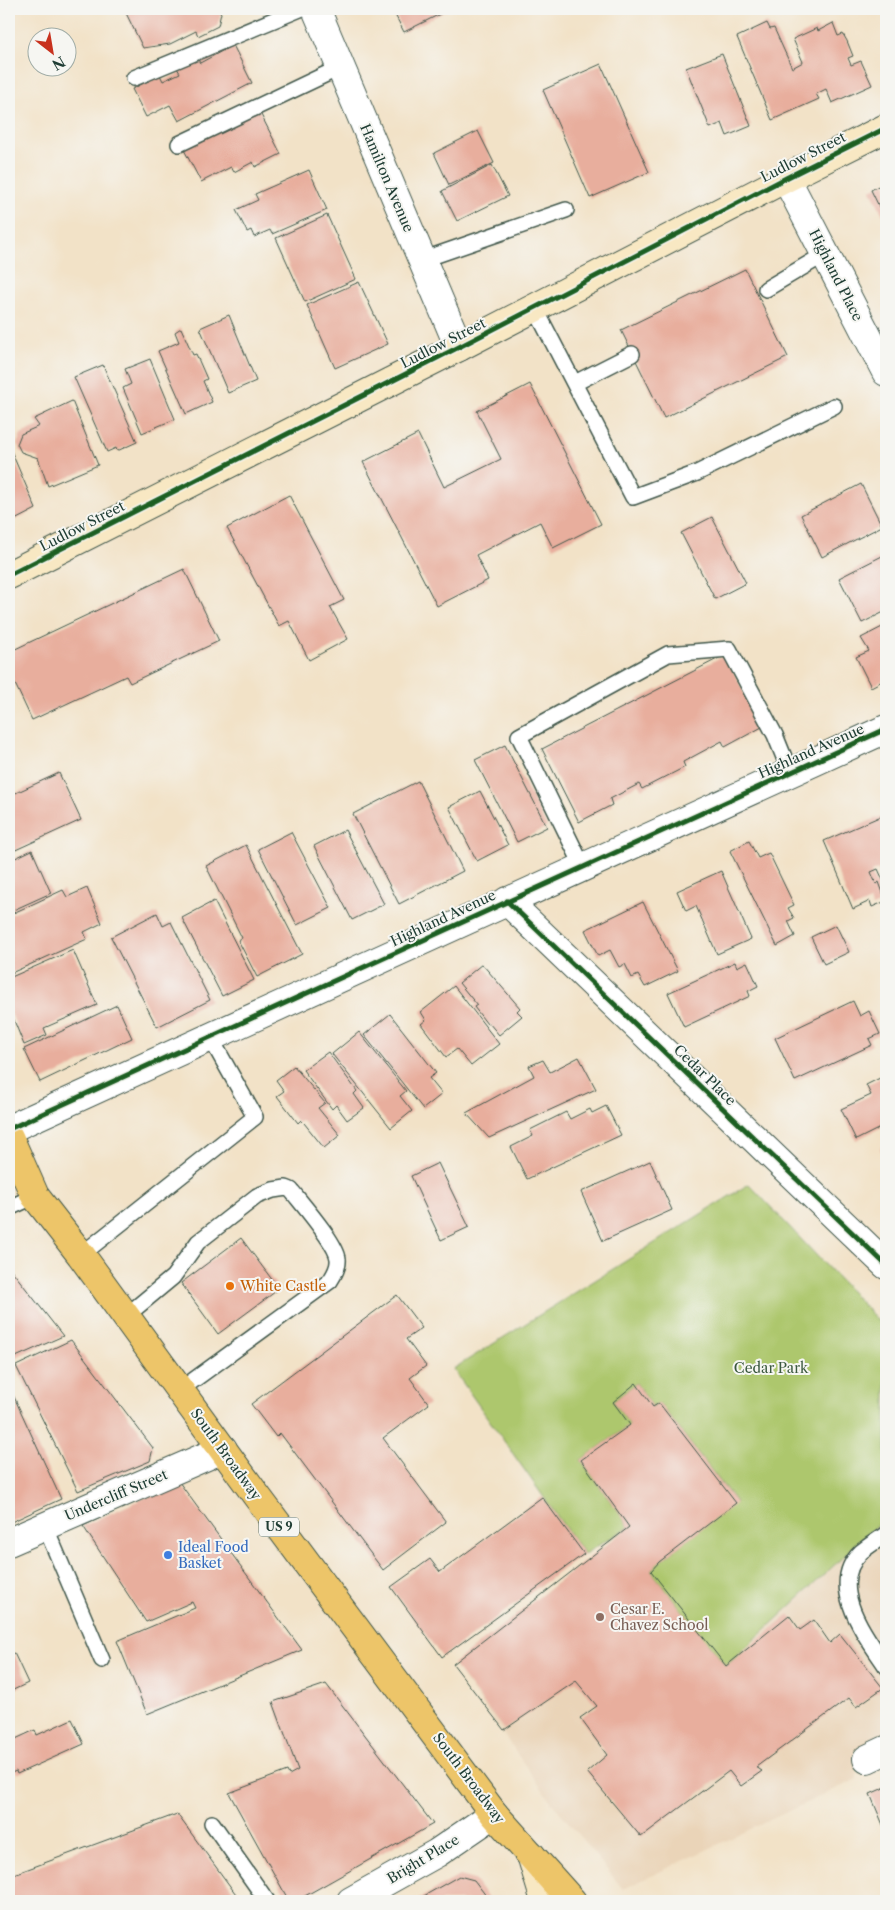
<svg xmlns="http://www.w3.org/2000/svg" width="895" height="1910" font-family="'Libre Caslon Text',serif">
  <rect width="100%" height="100%" fill="#f6f6f2"/>
  <filter id="ink" filterUnits="userSpaceOnUse"><feTurbulence type="fractalNoise" baseFrequency=".02" numOctaves="2"/><feDisplacementMap in="SourceGraphic" scale="10" xChannelSelector="R" yChannelSelector="G"/><feConvolveMatrix kernelMatrix="1 2 1 2 8 2 1 2 1" color-interpolation-filters="sRGB"/></filter>
  <filter id="wash" filterUnits="userSpaceOnUse"><feTurbulence type="fractalNoise" baseFrequency=".0096" numOctaves="4" result="noise"/><feDisplacementMap in="SourceGraphic" scale="20" xChannelSelector="R" yChannelSelector="G"/><feGaussianBlur stdDeviation="1.12" result="paint"/><feColorMatrix in="noise" values="0 0 0 0 0 0 0 0 0 0 0 0 0 0 0 0 0 1.4 0 .05"/><feComposite in="paint" operator="in"/></filter>
  <g filter="url(#wash)">
    <rect width="100%" height="100%" fill="#f2e2c7"/>
    <path fill="#ead4b8" d="M636 1383 653 1406 659 1403 736 1503 726 1666 886 1517V1751L856 1764 857 1779 623 1889 550 1800 453 1664 629 1527 581 1460 630 1425 613 1402Z"/>
    <path fill="#adc76d" stroke="#668250" d="M749 1184 886 1329V1517L726 1666 651 1571 659 1562 736 1502 659 1403 653 1407 636 1383 613 1402 630 1425 581 1460 629 1527 584 1554 453 1369Z"/>
    <g id="blocks">
      <path fill="#e8ae9d" d="M124 9H218L221 13 218 26 198 36 196 31 170 44 143 48Z
        M392 9H450L404 32Z
        M820 9H841L836 11 820 10Z
        M767 23 770 29 774 28 792 68 803 62 793 39 817 28 818 31 833 23 838 36 843 34 847 41 853 56 848 58 851 65 861 61 872 85 832 103 826 89 816 94 819 99 772 120 737 37Z
        M233 45 252 83 179 121 170 105 146 117 132 89 160 75 163 81 180 73 177 68 197 58 200 63Z
        M722 54 751 126 727 136 722 123 710 128 686 68Z
        M601 64 649 172 590 198 543 90Z
        M256 105 281 154 255 167 253 162 234 172 231 167 201 182 182 146Z
        M478 131 494 163 449 185 434 153Z
        M492 165 508 196 457 221 442 191Z
        M309 170 327 210 272 234 270 230 254 237 251 230 247 232 236 210 258 200 255 194Z
        M886 182V221L871 190Z
        M327 215 356 279 305 302 276 238Z
        M745 269 788 357 664 418 621 330Z
        M359 282 388 344 335 368 307 305Z
        M229 315 256 381 228 393 200 328Z
        M181 328 193 355 196 354 207 379 203 381 212 402 186 414 158 351 179 342 175 332Z
        M150 359 175 419 142 433 123 388 131 384 125 369Z
        M103 365 137 442 117 451 116 448 107 452 74 377Z
        M530 384 601 524 553 548 540 522 476 555 488 580 437 606 363 462 418 434 444 487 501 459 477 411Z
        M72 401 98 465 48 486 38 458 21 452 17 444 21 434 39 426 34 419Z
        M9 446 36 509 9 523Z
        M861 484 882 526 822 557 801 515Z
        M289 495 344 600 330 607 348 639 309 660 289 621 279 626 227 528Z
        M712 517 746 583 715 599 681 533Z
        M886 554V611L862 623 839 578Z
        M184 569 219 641 130 683 126 676 32 720 9 671V652Z
        M886 625V679L871 687 856 657 869 651 861 638Z
        M725 655 762 727 725 747 722 741 683 762 685 767 642 789 639 784 610 799 612 805 579 822 542 749Z
        M505 745 547 827 517 842 475 760Z
        M59 773 81 820 9 853V796Z
        M418 781 463 871 399 904 353 814Z
        M480 791 508 845 477 861 449 807Z
        M886 814V879L883 880 878 869 871 872 876 884 879 882 886 901 872 907 870 901 853 909 824 841Z
        M345 830 384 904 352 920 314 846Z
        M291 832 331 908 297 925 258 849Z
        M749 841 758 858 769 853 794 905 788 908 794 918 788 921 795 936 777 946 730 851Z
        M246 845 302 954 257 977 238 940 242 938 206 866Z
        M32 850 51 893 9 912V861Z
        M721 871 751 939 717 954 696 906 686 911 677 891Z
        M87 888 102 923 84 932 87 939 9 974V915L63 890 67 897Z
        M214 901 254 980 222 996 182 918Z
        M643 902 678 971 645 987 638 975 632 978 625 964 619 967 610 950 598 956 585 930Z
        M157 913 163 926 171 922 210 1000 157 1027 111 937Z
        M836 925 849 952 824 964 811 937Z
        M73 950 97 1005 44 1028 47 1035 24 1045 9 1008V978Z
        M735 962 737 967 747 962 758 986 748 991 750 996 684 1027 668 993Z
        M482 964 520 1008 517 1011 522 1016 499 1035 489 1023 487 1024 474 1007 477 1005 459 983Z
        M454 986 499 1044 471 1066 457 1049 446 1057 421 1024 426 1020 421 1012Z
        M853 1001 860 1016 869 1011 880 1034 869 1039 872 1045 795 1081 775 1038Z
        M117 1005 132 1038 40 1082 24 1049Z
        M390 1014 436 1073 429 1078 442 1094 423 1109 364 1035Z
        M359 1032 406 1091 400 1096 412 1111 391 1128 332 1054Z
        M328 1052 357 1091 354 1094 364 1108 347 1120 336 1105 332 1109 303 1070Z
        M579 1057 596 1089 489 1138 466 1113 534 1076 529 1066 543 1060 550 1072Z
        M294 1066 325 1103 318 1108 340 1135 324 1148 304 1123 301 1120 298 1123 277 1096 284 1091 276 1080Z
        M886 1075V1125L856 1140 841 1109 871 1095 866 1085Z
        M606 1106 621 1135 527 1179 511 1147 533 1136 530 1130 566 1112 570 1119 590 1109 592 1113Z
        M886 1145V1162L880 1148Z
        M650 1161 672 1210 603 1241 581 1192Z
        M438 1163 469 1227 441 1240 411 1176Z
        M241 1238 279 1289 218 1334 181 1283Z
        M9 1267 63 1336 9 1360Z
        M397 1295 422 1328 406 1339 426 1366 410 1378 429 1404 383 1438 446 1522 383 1570 280 1433 276 1437 251 1404Z
        M71 1340 153 1448 150 1461 78 1491 16 1366Z
        M636 1383 653 1407 659 1403 736 1503 659 1562 651 1571 726 1666 789 1615 800 1630 814 1620 830 1643 840 1634 883 1688 856 1707 849 1698 756 1767 762 1771 741 1786 729 1771 641 1837 587 1772 607 1755 580 1718 597 1706 576 1681 504 1730 453 1664 629 1527 581 1460 630 1425 613 1402Z
        M9 1386 61 1499 9 1523Z
        M179 1482 302 1650 147 1714 117 1641 195 1608 192 1602 146 1622 83 1526Z
        M542 1497 584 1554 442 1657 391 1587 430 1559 440 1572Z
        M14 1653 28 1683 9 1692V1655Z
        M326 1684 433 1824 296 1901H289L229 1793 287 1771 289 1775 298 1770 273 1702Z
        M72 1719 84 1744 17 1774 16 1771 9 1774V1742L35 1730 37 1735Z
        M886 1787V1832L870 1794Z
        M177 1814 241 1901H9V1876Z
        M459 1876 474 1880 490 1901H415Z"/>
    </g>
  </g>
  <g filter="url(#ink)">
    <use href="#blocks" fill-opacity="0" stroke="#3f564a" stroke-width="1"/>
    <g fill="none" stroke-linecap="round" stroke-linejoin="round">
      <g stroke="#3f564a" stroke-width="18">
        <path id="lane" d="M134 78 300 9
          M179 144 341 67
          M422 260 566 210
          M766 289 825 254
          M535 308 633 497 697 473 834 406
          M575 383 632 354
          M583 867 519 736 668 654 729 649 775 735 790 772
          M9 1208 35 1196
          M81 1255 255 1117 210 1037
          M126 1316 173 1277 198 1242 257 1196 273 1190 286 1188 291 1190C302 1204 337 1244 338 1259 339 1267 334 1275 330 1281L180 1390
          M45 1526 102 1660
          M886 1534C878 1540 869 1545 861 1552 826 1586 866 1636 886 1666
          M212 1823 267 1901"/>
      </g>
      <g stroke="#3f564a" stroke-width="30">
        <path id="street" d="M316 9 459 347
          M786 178 886 372
          M507 901 886 1265
          M9 1129 886 729
          M9 1542 223 1449
          M867 1759 886 1750
          M351 1901 437 1853 494 1814"/>
      </g>
      <g stroke="#3f564a" stroke-width="30">
        <path id="secondary" d="M9 575 459 347 786 178 886 128
          M531 1855 545 1901"/>
      </g>
      <g stroke="#3f564a" stroke-width="30">
        <path id="primary" d="M9 1137 35 1196 81 1255 256 1495 494 1814 572 1901"/>
      </g>
      <use href="#lane" stroke="#fff" stroke-width="15"/>
      <use href="#street" stroke="#fff" stroke-width="28"/>
      <use href="#secondary" stroke="#f8e8c3" stroke-width="28"/>
      <use href="#primary" stroke="#edc569" stroke-width="28"/>
      <g stroke="#f6f6f2" stroke-width="8">
        <path id="cycleway" d="M9 575 459 347 786 178 886 128
          M507 901 886 1265
          M9 1129 886 729"/>
      </g>
      <use href="#cycleway" stroke="#1b5e20" stroke-width="5"/>
    </g>
  </g>
  <circle fill="#e8710a" stroke="#f6f6f2" stroke-width="2" cx="230" cy="1286" r="5"/>
  <circle fill="#3f7fe0" stroke="#f6f6f2" stroke-width="2" cx="168" cy="1555" r="5"/>
  <circle fill="#8d6e63" stroke="#f6f6f2" stroke-width="2" cx="600" cy="1617" r="5"/>
  <g text-anchor="middle" stroke-width="4" stroke-linejoin="round" paint-order="stroke">
    <rect fill="#f6f6f2" stroke="#60746d" stroke-width="1" x="259" y="1517.5" width="40" height="19" rx="4"/>
    <g font-size="12" font-weight="bold" fill="#1f3d34">
      <text x="279" y="1531">US 9</text>
    </g>
    <g font-size="14" fill="#1f3d34" stroke="#f6f6f2">
      <text transform="translate(803 157) rotate(-27)" y="5">Ludlow Street</text>
      <text transform="translate(387 178) rotate(67)" y="5">Hamilton Avenue</text>
      <text transform="translate(836 275) rotate(63)" y="5">Highland Place</text>
      <text transform="translate(443 343) rotate(-27)" y="5">Ludlow Street</text>
      <text transform="translate(82 526) rotate(-27)" y="5">Ludlow Street</text>
      <text transform="translate(811 751) rotate(-24)" y="5">Highland Avenue</text>
      <text transform="translate(443 918) rotate(-25)" y="5">Highland Avenue</text>
      <text transform="translate(705 1075) rotate(44)" y="5">Cedar Place</text>
      <text transform="translate(226 1454) rotate(54)" y="5">South Broadway</text>
      <text transform="translate(116 1495) rotate(-23)" y="5">Undercliff Street</text>
      <text transform="translate(469 1778) rotate(53)" y="5">South Broadway</text>
      <text transform="translate(423 1859) rotate(-31)" y="5">Bright Place</text>
    </g>
    <g font-size="14" fill="#c56008" stroke="#f6f6f2" text-anchor="start">
      <text x="240" y="1291">White Castle</text>
    </g>
    <g font-size="14" fill="#3b593f" stroke="#f6f6f2">
      <text x="771" y="1373">Cedar Park</text>
    </g>
    <g font-size="14" fill="#366cbe" stroke="#f6f6f2" text-anchor="start">
      <text x="178" y="1552">Ideal Food<tspan x="178" dy="16">Basket</tspan></text>
    </g>
    <g font-size="14" fill="#785e54" stroke="#f6f6f2" text-anchor="start">
      <text x="610" y="1614">Cesar E.<tspan x="610" dy="16">Chavez School</tspan></text>
    </g>
  </g>
  <rect width="895" height="1910" fill="none" stroke="#f6f6f2" stroke-width="30"/>
  <g transform="translate(52 52) rotate(149)"><circle r="24" fill="#f6f6f2" stroke="#a0aca6"/>
  <path d="M0-4L9 19L0 12L-9 19Z" fill="#c8321e"/>
  <text y="-8" font-size="14" font-weight="bold" text-anchor="middle" fill="#1f3d34">N</text>
  </g>
</svg>
